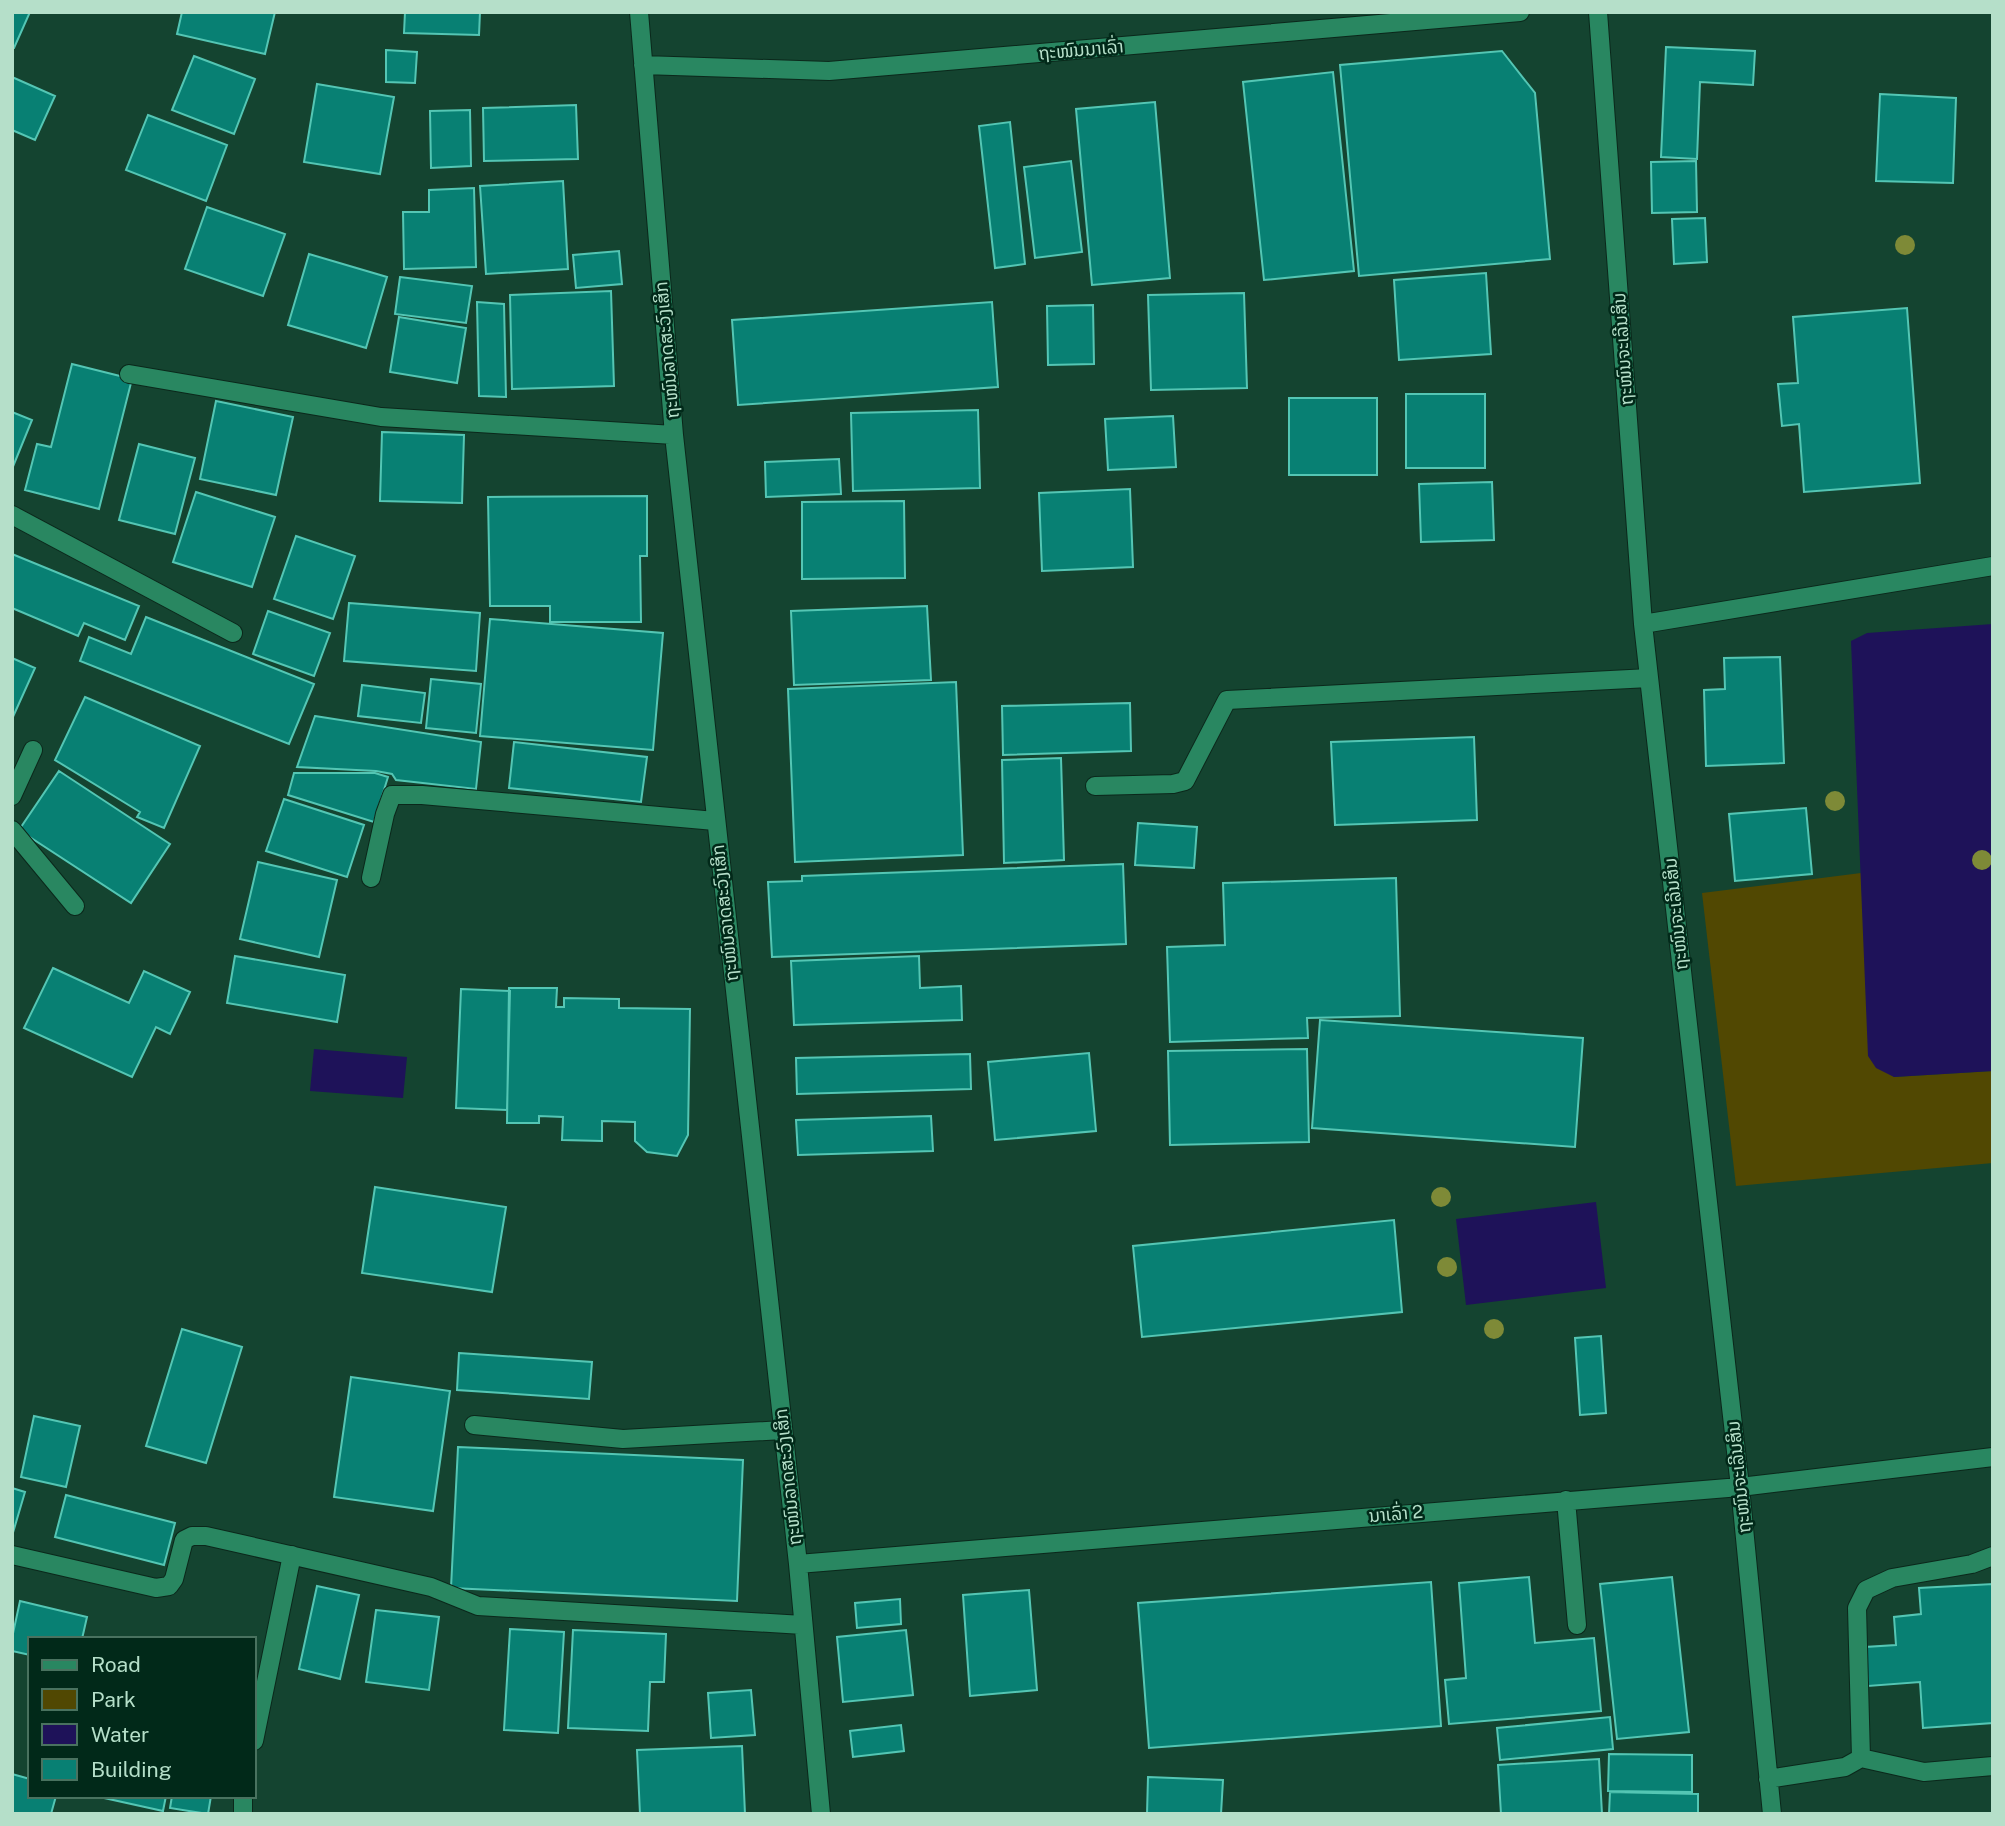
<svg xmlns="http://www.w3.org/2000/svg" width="2005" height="1826" font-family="'Public Sans','Noto Sans Lao',sans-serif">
  <rect width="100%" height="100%" fill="#144430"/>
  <path fill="#514802" d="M1861 873 1869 1056 1894 1077 1993 1071V1163L1736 1186 1702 893Z"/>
  <path fill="#1e1259" d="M1993 624V1071L1894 1077 1876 1068 1868 1056 1851 641 1867 633Z
    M314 1049 407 1057 403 1098 310 1091Z
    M1596 1202 1606 1288 1466 1305 1456 1219Z"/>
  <path fill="#088073" stroke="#54c6b4" stroke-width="2" d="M12 12H30L14 48H12Z
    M182 12H275L265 54 177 34Z
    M405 12H480L479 35 404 33Z
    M1666 47 1755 51 1753 85 1700 82 1697 159 1661 157Z
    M386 50 417 52 415 83 386 82Z
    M1502 51 1535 93 1550 259 1359 276 1340 65Z
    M194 56 255 79 234 134 172 110Z
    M1333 72 1354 271 1264 280 1243 82Z
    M12 77 55 96 35 140 12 130Z
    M317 84 394 97 380 174 304 162Z
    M1880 94 1956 98 1953 183 1876 181Z
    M1155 102 1170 278 1092 285 1076 109Z
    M576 105 578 159 484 161 483 108Z
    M470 110 471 166 431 168 430 111Z
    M148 115 227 145 206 201 126 170Z
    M1010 122 1025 264 995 268 979 126Z
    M1071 161 1082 252 1035 258 1024 167Z
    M1696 161 1697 212 1652 213 1651 162Z
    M563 181 568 269 486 274 480 186Z
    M474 188 476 267 404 269 403 212H429V190Z
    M207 207 285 234 263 296 185 269Z
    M1705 218 1707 262 1674 264 1672 219Z
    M619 251 622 284 576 288 573 255Z
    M309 254 387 277 366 348 288 325Z
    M1486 273 1491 354 1399 360 1394 280Z
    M400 277 472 286 466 323 395 314Z
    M611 291 614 386 512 389 510 295Z
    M1244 293 1247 388 1151 390 1148 295Z
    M477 302 504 304 506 397 479 396Z
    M992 302 998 387 738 405 732 320Z
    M1093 305 1094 364 1048 365 1047 306Z
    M1907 308 1920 483 1804 492 1799 424 1782 426 1778 384 1798 383 1793 317Z
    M399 317 466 328 457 383 390 372Z
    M72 364 132 379 99 509 25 490 37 444 51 447Z
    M1406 394H1485V468H1406Z
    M1289 398H1377V475H1289Z
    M216 401 293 417 276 495 200 479Z
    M978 410 980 488 853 491 851 413Z
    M12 412 32 420 12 469Z
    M1173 416 1176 467 1108 470 1105 419Z
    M382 432 464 435 462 503 380 501Z
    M139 444 195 458 175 534 119 520Z
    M839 459 841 494 766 497 765 462Z
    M1492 482 1494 540 1421 542 1419 484Z
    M1130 489 1133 567 1042 571 1039 493Z
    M196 492 275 517 252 587 173 562Z
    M647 496V556H640L641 622H550V606H490L488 497Z
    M904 501 905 578 802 579V502Z
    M296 536 355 556 333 619 274 599Z
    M12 554 139 606 125 640 84 623 78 636 12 608Z
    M349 603 480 613 476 671 344 661Z
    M927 606 931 680 794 685 791 611Z
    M268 611 330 633 314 676 253 654Z
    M146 617 314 684 289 744 80 661 89 637 131 654Z
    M490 619 663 633 653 750 480 736Z
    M1780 657 1784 763 1706 766 1704 690 1725 689 1724 658Z
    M12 658 35 668 12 719Z
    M431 679 481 684 476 733 426 728Z
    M956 682 963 855 795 862 788 689Z
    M362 685 425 693 421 723 358 716Z
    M85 697 200 746 164 828 137 817 140 812 55 760Z
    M1130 703 1131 751 1003 755 1002 706Z
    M315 716 481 742 476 789 396 780 392 774 376 771 297 767Z
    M1474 737 1477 820 1335 825 1331 742Z
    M514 742 647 757 641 802 509 788Z
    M1061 758 1064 860 1004 863 1002 760Z
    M59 771 170 844 131 903 19 830Z
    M294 773H375L388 777 374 822 288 795Z
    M284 799 364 825 347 877 266 851Z
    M1806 808 1812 874 1735 881 1729 814Z
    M1138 823 1197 827 1194 868 1135 865Z
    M258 862 337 880 319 957 240 939Z
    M1123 864 1126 944 772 957 768 882 802 881V876Z
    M1396 878 1400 1016 1307 1018 1308 1038 1170 1042 1167 947 1225 945 1223 883Z
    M235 956 345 975 337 1022 227 1003Z
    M919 956 920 988 961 986 962 1020 794 1025 791 961Z
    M53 968 129 1003 144 971 190 992 170 1034 156 1027 132 1077 24 1028Z
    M509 988H557L556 1007H564V998L619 999V1008L690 1009 688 1135 677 1156 647 1152 635 1141V1122L602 1121V1141L562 1140 563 1117 539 1116V1123H507Z
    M461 989 510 991 507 1110 456 1108Z
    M1320 1020 1583 1038 1575 1147 1312 1128Z
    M1307 1049 1309 1142 1170 1145 1168 1051Z
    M1089 1053 1096 1131 995 1140 988 1062Z
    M970 1054 971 1089 797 1094 796 1058Z
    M931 1116 933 1151 798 1155 796 1120Z
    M375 1187 506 1207 492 1292 362 1273Z
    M1394 1220 1402 1312 1142 1337 1133 1246Z
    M182 1329 242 1347 206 1463 146 1446Z
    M1601 1336 1606 1413 1580 1415 1575 1338Z
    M459 1353 592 1362 589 1399 457 1390Z
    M351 1377 450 1391 433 1511 334 1497Z
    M34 1416 80 1426 66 1487 21 1477Z
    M458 1447 743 1460 737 1601 451 1588Z
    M12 1488 25 1492 12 1536Z
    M66 1495 175 1523 164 1565 55 1537Z
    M1529 1577 1535 1643 1594 1638 1601 1711 1449 1724 1445 1680 1466 1678 1459 1583Z
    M1672 1577 1689 1732 1617 1739 1600 1584Z
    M1431 1582 1441 1726 1149 1748 1138 1603Z
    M1993 1584V1723L1923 1728 1920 1682 1868 1686 1865 1647 1896 1645 1894 1617 1921 1614 1919 1588Z
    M317 1586 359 1595 340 1679 299 1669Z
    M1029 1590 1037 1690 970 1696 963 1595Z
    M900 1599 901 1624 857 1628 855 1603Z
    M20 1601 87 1617 82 1639H30V1655L12 1651V1638Z
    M376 1610 439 1617 429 1690 366 1682Z
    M510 1629 564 1632 558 1733 504 1730Z
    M573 1630 666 1634 664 1682H650L648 1731 568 1728Z
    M906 1630 913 1695 843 1702 837 1637Z
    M751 1690 755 1735 711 1738 708 1693Z
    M1610 1717 1613 1749 1500 1760 1497 1728Z
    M901 1725 904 1751 853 1757 850 1731Z
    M742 1746 745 1814H640L637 1750Z
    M1609 1754 1692 1755V1792L1608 1791Z
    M1599 1759 1602 1814H1501L1498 1765Z
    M12 1774 30 1779V1796H56L51 1814H12Z
    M1148 1777 1223 1780 1221 1814H1147Z
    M1610 1792 1698 1794V1814H1609Z
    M95 1796H166L163 1811Z
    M172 1796H211L208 1814 170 1808Z"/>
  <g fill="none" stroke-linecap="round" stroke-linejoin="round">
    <g stroke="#0b281b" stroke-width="20">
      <path id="minor" d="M639 12 674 435 798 1564 821 1814
        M1598 12 1643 624 1740 1487 1772 1814
        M643 65 829 71 1520 12
        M129 374 381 417 674 435
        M12 515 233 633
        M1643 624 1993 566
        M1095 786 1173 784 1185 781 1227 700 1649 678
        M12 796 33 750
        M12 830 75 906
        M371 878 385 814 392 795H422L715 821
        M474 1425 623 1439 783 1430
        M1566 1500 1577 1625
        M12 1555 156 1588 169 1586 174 1579 184 1540 192 1536H206L431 1587 478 1606 803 1625
        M798 1564 1740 1487 1993 1457
        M254 1741 292 1555
        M1861 1758 1924 1772 1993 1766
        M1768 1779 1845 1767 1861 1758 1857 1608 1866 1590 1892 1578 1972 1564 1993 1556
        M243 1796V1814"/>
    </g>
    <use href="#minor" stroke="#298761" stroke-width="18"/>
  </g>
  <g fill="#7e8a37">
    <circle cx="1905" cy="245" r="10"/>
    <circle cx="1835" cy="801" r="10"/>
    <circle cx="1982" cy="860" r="10"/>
    <circle cx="1441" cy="1197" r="10"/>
    <circle cx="1447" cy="1267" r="10"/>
    <circle cx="1494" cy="1329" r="10"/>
  </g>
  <g text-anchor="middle" stroke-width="5" stroke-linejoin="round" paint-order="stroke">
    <g font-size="18" fill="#b5dfc9" stroke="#012919">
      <text transform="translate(1081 50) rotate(-5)" y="6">ຖະໜົນນາເລົ່າ</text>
      <text transform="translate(1623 349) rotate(-94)" y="6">ຖະໜົນຈະເລີນສິນ</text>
      <text transform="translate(667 350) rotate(-95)" y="6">ຖະໜົນລາດສະວົງເສິກ</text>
      <text transform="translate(725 913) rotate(-96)" y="6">ຖະໜົນລາດສະວົງເສິກ</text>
      <text transform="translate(1676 914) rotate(-96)" y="6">ຖະໜົນຈະເລີນສິນ</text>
      <text transform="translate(788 1477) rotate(-96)" y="6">ຖະໜົນລາດສະວົງເສິກ</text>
      <text transform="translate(1739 1477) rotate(-96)" y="6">ຖະໜົນຈະເລີນສິນ</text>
      <text transform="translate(1396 1514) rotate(-5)" y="6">ນາເລົ່າ 2</text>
    </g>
  </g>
  <rect width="2005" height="1826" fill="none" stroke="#b5dfc9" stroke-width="28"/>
  <rect x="28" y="1637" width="228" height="161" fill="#012919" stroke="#49725f" stroke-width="2"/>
  <rect x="42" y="1660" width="35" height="10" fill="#298761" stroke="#49725f" stroke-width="2"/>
  <text x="91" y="1672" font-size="21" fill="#b5dfc9">Road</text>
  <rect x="42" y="1689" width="35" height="21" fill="#514802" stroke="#49725f" stroke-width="2"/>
  <text x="91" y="1707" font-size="21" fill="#b5dfc9">Park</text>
  <rect x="42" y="1724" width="35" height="21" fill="#1e1259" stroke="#49725f" stroke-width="2"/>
  <text x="91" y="1742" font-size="21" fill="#b5dfc9">Water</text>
  <rect x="42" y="1759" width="35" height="21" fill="#088073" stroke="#49725f" stroke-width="2"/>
  <text x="91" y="1777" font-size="21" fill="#b5dfc9">Building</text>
</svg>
